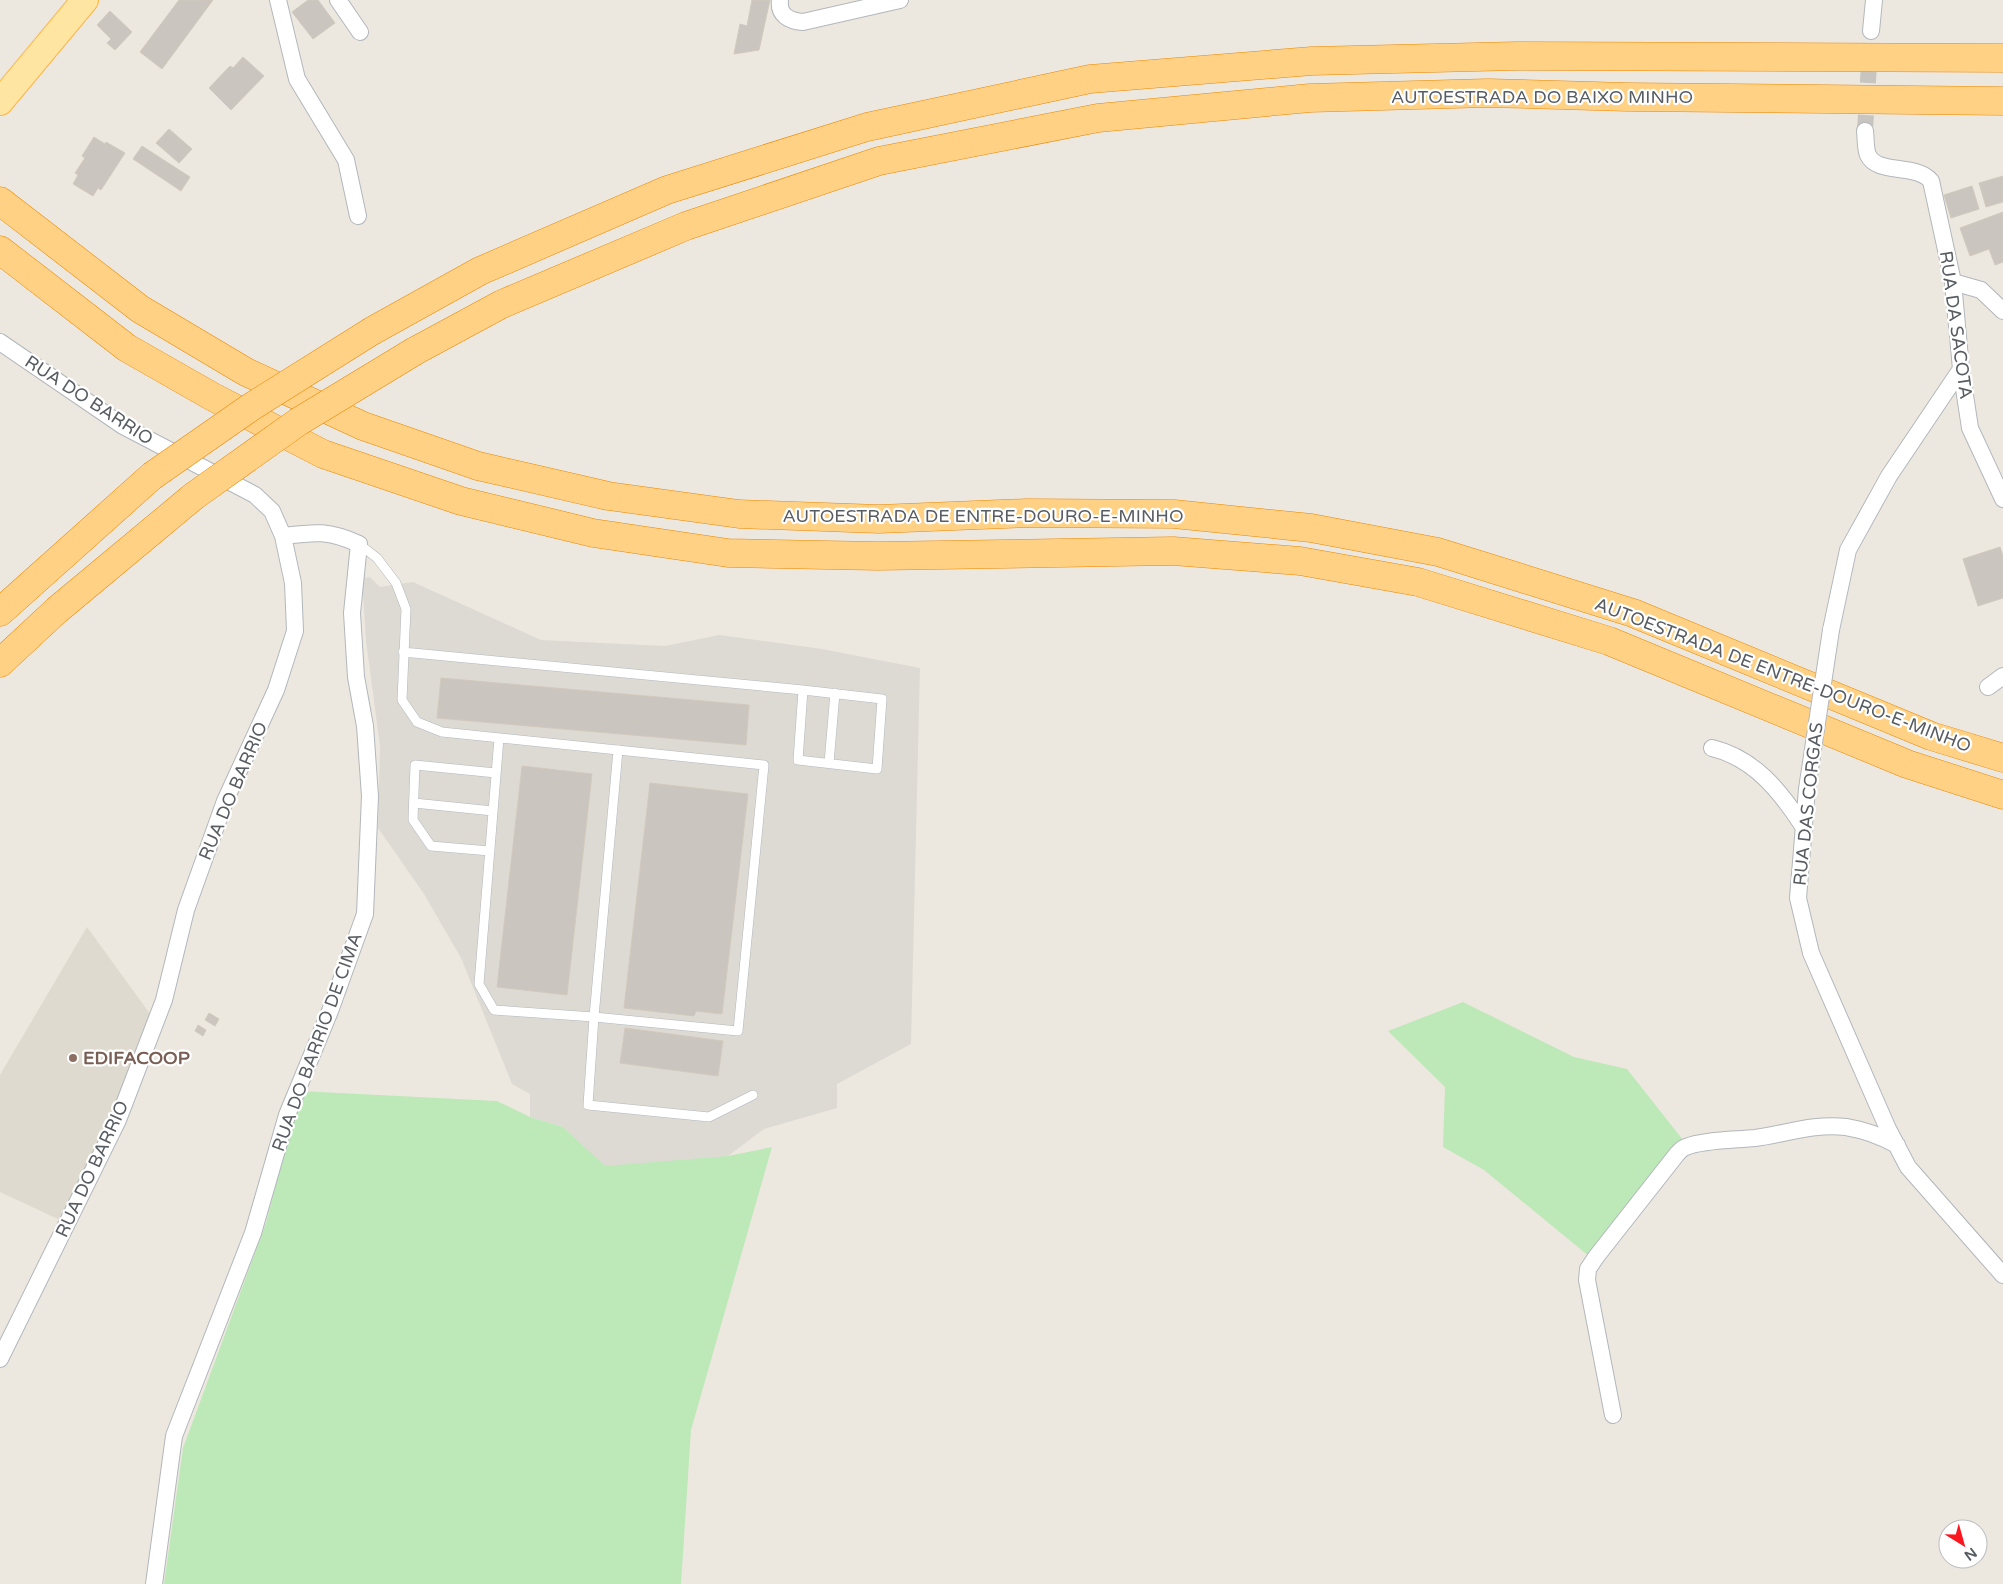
<svg xmlns="http://www.w3.org/2000/svg" width="2003" height="1584" font-family="'Varela Round',sans-serif">
  <rect width="100%" height="100%" fill="#ede8df"/>
  <path fill="#dddad4" d="M370 577 380 587 413 582 541 640 665 646 719 635 822 649 920 668 911 1044 837 1084V1108L764 1129 728 1156 605 1167 563 1127 530 1117V1094L512 1084 461 958 424 894 378 828 380 746 366 641 362 578Z"/>
  <path fill="#dfdacf" d="M87 927 153 1018 62 1221 0 1192V1075Z"/>
  <path fill="#bde8b8" d="M1463 1002 1574 1057 1627 1069 1683 1140 1590 1257 1484 1170 1443 1147 1445 1087 1388 1031Z
    M300 1091 497 1101 530 1117 563 1127 605 1166 728 1156 772 1147 691 1430 681 1584H164L183 1448 266 1223Z"/>
  <path fill="#cac5be" stroke="#d2c9bd" d="M179 0H213L162 69 140 52Z
    M308 0H318L335 23 313 39 292 12Z
    M752 0H770L759 50 734 54 740 24 747 26Z
    M110 11 132 32 115 50 107 43 111 39 97 25Z
    M243 57 264 76 231 110 209 88 230 66 233 68Z
    M169 129 192 149 179 163 156 143Z
    M94 137 105 144 106 142 125 153 101 190 98 188 93 196 73 184 78 175 75 173 85 158 82 156Z
    M142 146 190 177 181 191 133 159Z
    M2003 176V202L1986 207 1979 183Z
    M1972 186 1979 209 1951 218 1944 195Z
    M2003 212V262L1995 265 1989 249 1970 256 1960 228Z
    M2000 547 2003 556V598L1978 606 1963 559Z
    M441 678 749 705 746 745 437 718Z
    M522 766 592 774 567 995 497 987Z
    M650 783 748 794 722 1014 696 1011 694 1016 624 1008Z
    M209 1013 219 1019 215 1026 205 1020Z
    M198 1025 206 1030 203 1036 195 1031Z
    M625 1028 723 1041 718 1076 620 1063Z"/>
  <g fill="none" stroke-linecap="round" stroke-linejoin="round">
    <path stroke="#c8c5c0" stroke-width="16" stroke-dasharray="16 8" stroke-linecap="butt" d="M1865 131 1871 31"/>
    <g stroke="#b2b7bc" stroke-width="10">
      <path id="service" d="M359 544 377 558 396 583 406 609 402 700 417 722 442 732 764 765 738 1031 594 1017 588 1105 709 1117 753 1095
        M403 652 803 690 882 699 877 769 798 760 803 690
        M499 738 479 984 494 1010 594 1017 618 750
        M829 763 835 693
        M414 803 493 811
        M490 851 431 846 413 820 415 765 496 773"/>
    </g>
    <g stroke="#b2b7bc" stroke-width="18">
      <path id="minor" d="M278 0 297 79 346 160 358 216
        M338 0 360 32
        M780 0C778 15 789 21 803 22L900 0
        M1871 31 1874 0
        M1865 131C1866 138 1865 148 1868 155 1877 175 1916 163 1931 181L1953 282 1961 369 1970 428 2003 499
        M1953 282 1981 290 2003 311
        M0 342 123 426 255 495 272 511 283 536 293 583 295 631 276 690 225 801 186 910 164 1000 118 1120 0 1359
        M1831 630 1848 550 1889 476 1961 369
        M1988 687 2003 676
        M1712 748C1754 758 1780 791 1803 826
        M1807 789 1798 898 1811 953 1888 1129 1908 1167 2003 1275
        M1613 1415 1587 1280 1588 1269 1596 1257 1677 1154C1680 1151 1682 1148 1686 1147 1702 1140 1736 1140 1755 1138 1785 1134 1815 1123 1846 1127 1864 1130 1881 1136 1897 1145
        M154 1584 174 1436 253 1233 287 1115 330 1011 365 914 370 796 365 726 356 677 352 613 359 544C328 530 315 532 283 536"/>
    </g>
    <g stroke="#ffb546" stroke-width="28">
      <path id="primary" d="M0 102 85 0"/>
    </g>
    <g stroke="#ec8700" stroke-width="29">
      <path id="motorway" d="M0 201 140 309 246 372 363 426 478 466 608 496 739 514 879 519 1027 513 1174 514 1311 528 1438 552 1633 613 1931 736 2003 758
        M0 250 127 348 213 397 323 454 461 501 593 533 728 553 878 556 1173 551 1300 561 1418 582 1609 641 1907 764 2003 795
        M372 331 480 271 667 190 867 127 1090 79 1312 61 1517 56 2003 58
        M415 351 502 304 686 226 879 161 1098 118 1310 98 1488 93 1628 97 2003 101
        M0 612 152 476
        M0 663 57 610 194 496"/>
    </g>
    <use href="#service" stroke="#fff" stroke-width="9"/>
    <use href="#minor" stroke="#fff" stroke-width="16"/>
    <use href="#primary" stroke="#ffe5a2" stroke-width="26"/>
    <use href="#motorway" stroke="#ffd184" stroke-width="28"/>
    <g stroke="#b2b7bc" stroke-width="18" stroke-linecap="butt">
      <path id="minor-bridge" d="M1807 789 1831 630"/>
    </g>
    <g stroke="#ec8700" stroke-width="29" stroke-linecap="butt">
      <path id="motorway-bridge" d="M152 476 251 407 372 331
        M194 496 298 422 415 351"/>
    </g>
    <use href="#minor-bridge" stroke="#fff" stroke-width="16"/>
    <use href="#motorway-bridge" stroke="#ffd184" stroke-width="28"/>
  </g>
  <circle fill="#8d6e63" stroke="#fff" stroke-width="2" cx="73" cy="1058" r="5"/>
  <g text-anchor="middle" stroke-width="4.5" stroke-linejoin="round" paint-order="stroke">
    <g font-size="18" fill="#585d62" stroke="#fff">
      <text x="1542" y="103">AUTOESTRADA DO BAIXO MINHO</text>
      <text transform="translate(1956 325) rotate(82)" y="6">RUA DA SACOTA</text>
      <text transform="translate(89 400) rotate(33)" y="6">RUA DO BARRIO</text>
      <text x="983" y="522">AUTOESTRADA DE ENTRE-DOURO-E-MINHO</text>
      <text transform="translate(1783 675) rotate(21)" y="6">AUTOESTRADA DE ENTRE-DOURO-E-MINHO</text>
      <text transform="translate(233 791) rotate(-67)" y="6">RUA DO BARRIO</text>
      <text transform="translate(1808 804) rotate(-84)" y="6">RUA DAS CORGAS</text>
      <text transform="translate(317 1042) rotate(-70)" y="6">RUA DO BARRIO DE CIMA</text>
      <text transform="translate(92 1169) rotate(-65)" y="6">RUA DO BARRIO</text>
    </g>
    <g font-size="18" font-weight="bold" fill="#785e54" stroke="#fff" text-anchor="start">
      <text x="83" y="1064">EDIFACOOP</text>
    </g>
  </g>
  <g transform="translate(1963 1544) rotate(143)"><circle r="24" fill="#ffffff" stroke="#bcbec0"/>
  <path d="M0-4L9 19L0 12L-9 19Z" fill="#fa1720"/>
  <text y="-8" font-size="14" font-weight="bold" text-anchor="middle" fill="#585d62">N</text>
  </g>
</svg>
